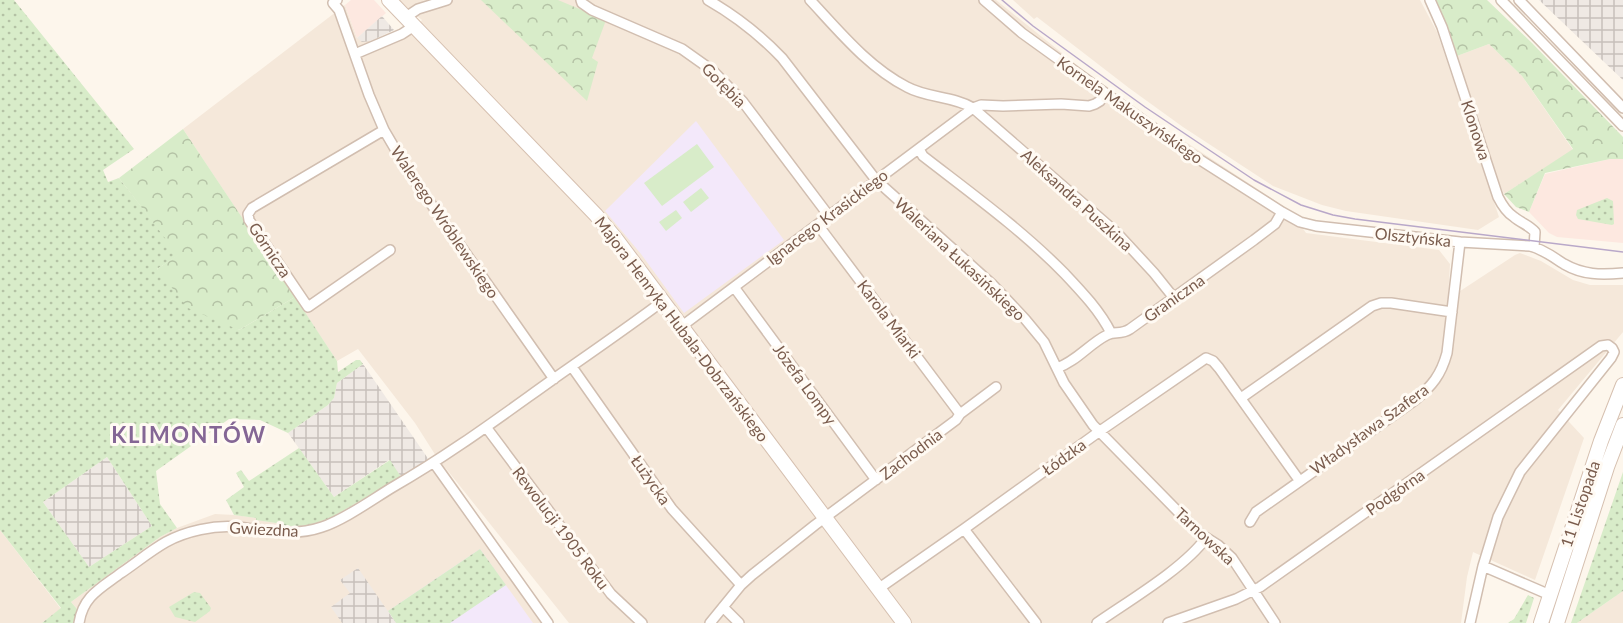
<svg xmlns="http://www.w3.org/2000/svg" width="1623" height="623" font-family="Lato,sans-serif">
  <defs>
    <pattern id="industrial-grid" width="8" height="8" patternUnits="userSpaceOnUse" patternTransform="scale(1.5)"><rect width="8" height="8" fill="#efe9e4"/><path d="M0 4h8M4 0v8" fill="none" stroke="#c7c0bb"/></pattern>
    <pattern id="green-dots" width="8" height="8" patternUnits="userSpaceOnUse" patternTransform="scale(1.5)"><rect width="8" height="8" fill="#d8ecc9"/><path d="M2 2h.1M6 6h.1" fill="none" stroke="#b4c2a5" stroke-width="1.8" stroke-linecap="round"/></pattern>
    <pattern id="forest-crowns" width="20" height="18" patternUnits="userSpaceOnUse" patternTransform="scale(1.5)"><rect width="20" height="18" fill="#d8ecc9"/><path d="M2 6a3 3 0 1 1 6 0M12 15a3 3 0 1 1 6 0" fill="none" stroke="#b4c2a5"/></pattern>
  </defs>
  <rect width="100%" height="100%" fill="#fdf6ec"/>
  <path fill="#f5e8da" d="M397 0H996L1114 95 1291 211 1306 233 1439 250 1450 264 1448 299 1515 255 1520 253 1541 261 1573 280 1590 285H1623V332L1558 410 1584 438 1535 580 1473 552 1467 577 1461 623H569L444 466 553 623H74L77 609 71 602 160 537 177 528 215 514 234 515 257 518V520L282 524V528L299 527 312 524 334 516 436 456 415 423 358 349 337 361 183 129 345 5 357 38 371 41 396 31 405 39 422 20Z
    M1013 0H1420L1437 32 1499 217 1478 230 1346 211 1322 205 1273 186 1183 127 1129 88 1037 17 1034 19Z
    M1489 44 1522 76 1573 150 1504 194 1495 174 1457 56Z
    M0 530 61 609 42 623H0Z
    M1623 591V623H1577Z"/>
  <path fill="#fde8e0" d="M351 0H374L386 13 357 38 345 5Z
    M1610 159H1623V243L1557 237 1549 233 1529 212 1545 174Z"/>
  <path fill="url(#industrial-grid)" d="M1539 0H1623V80Z
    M382 16 394 30 371 41 362 42 357 38Z
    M363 364 429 460 401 477 389 460 334 497 288 433 328 405 334 398 337 383Z
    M107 457 152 526 89 567 43 502Z
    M358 568 396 623H342L331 607 350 593 340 580Z"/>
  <path fill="#f3e8fa" d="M696 121 784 240 684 313 641 254 605 211Z
    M480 549 533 623H396L388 611Z"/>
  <path fill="url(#green-dots)" fill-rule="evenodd" d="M0 0H14L134 149 103 170 108 182 119 178 179 255 157 269 239 330 295 297 337 361 338 372 356 360H360L363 364 337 383 334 398 328 405 288 433 260 420 229 419 156 471 160 504 177 528 160 537 71 602 77 609 74 623H42L61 608 0 530ZM107 457 152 526 89 567 43 502Z
    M1607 198 1613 201 1614 224 1612 225 1578 219 1576 215 1577 210Z
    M299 448 334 497 390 460 401 477 334 516C317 524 300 527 282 528V524L256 520V518L234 515 226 500 244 487 236 473 241 470 249 481Z
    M1623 472V591L1577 623H1571Z
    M480 549 506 585 450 623H396L388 611Z
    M194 592 200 593 211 608 210 611 195 622 175 617 169 607Z
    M1528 595 1534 598 1526 623H1508L1514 619Z"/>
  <path fill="url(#forest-crowns)" d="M481 0H558L606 20 592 58 598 62 587 101Z
    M1436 0H1487L1532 43 1623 137V159H1610L1545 173 1529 212 1516 207 1504 194 1573 149 1522 76 1489 44 1457 56Z
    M183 129 295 297 239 330 188 308 157 269 178 255 119 178Z"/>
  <path fill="#d8ecc9" d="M697 144 714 167 662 206 644 183Z
    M701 188 709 198 691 212 683 202Z
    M676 210 682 218 666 231 659 222Z"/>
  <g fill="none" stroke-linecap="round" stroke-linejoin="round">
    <g stroke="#d1beb0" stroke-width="12">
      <path id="street" d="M337 0 333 3 339 10 369 95 384 130 408 171 554 379
        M581 0 582 3 592 10 682 49 713 71 743 102 829 216
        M708 0C736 16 760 35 782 58L876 180 993 285 1025 319 1044 342 1064 383 1093 425 1199 533 1218 545 1232 558 1275 623
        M810 0C839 31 868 67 907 87 927 98 953 96 973 108L981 105 1003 106 1061 104 1089 106 1095 104 1100 101 1105 94
        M984 0 1022 33 1183 149 1282 212 1300 222 1316 226 1460 242 1530 246C1543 249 1553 257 1564 264 1583 275 1601 275 1623 273
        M1430 0 1442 27 1498 197C1502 205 1506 212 1514 217 1521 223 1529 225 1535 232L1534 247
        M1501 0 1623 126
        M1519 0 1623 108
        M406 17 418 9 447 0
        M355 54 402 34 414 26
        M384 130 252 208 248 214 249 220 308 307 390 250
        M919 149 923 156C972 194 1022 230 1065 274 1082 292 1100 311 1111 333
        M818 225 960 414
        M734 287 876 480
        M682 326 973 108 1117 233 1154 273 1174 298
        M572 367 672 509 741 585
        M1057 368C1077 361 1089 344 1107 335 1115 331 1121 335 1130 329L1254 240 1275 224 1282 212
        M1241 398 1372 306 1381 303H1391L1452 312
        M486 427 611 594 642 623
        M434 463 548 623
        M1250 522 1256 512 1415 400C1432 386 1441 375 1447 353L1460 242
        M964 529 1036 623
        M1483 566 1550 595
        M878 589 964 529 1100 431 1206 358 1213 361 1219 368 1299 480
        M723 607 739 623
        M79 623C83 596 101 588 121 573 136 563 150 551 166 542 186 531 214 525 237 527 266 530 293 537 322 527 344 520 373 499 393 487 449 455 500 417 552 380 589 354 627 328 663 301
        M710 623 741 585 752 575 815 525 956 420 960 414 996 387
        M1097 623C1130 600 1183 569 1206 538
        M1168 623 1236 599 1260 587 1601 346 1608 345 1612 348 1614 352 1611 358 1520 472 1498 517 1483 566 1470 623"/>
    </g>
    <g stroke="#d6c0b0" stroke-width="16">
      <path id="secondary" d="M389 0 596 215 616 239 904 623
        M1541 623 1601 441 1623 385
        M1557 623 1607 467 1623 425"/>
    </g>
    <use href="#street" stroke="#fff" stroke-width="9"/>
    <use href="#secondary" stroke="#fff" stroke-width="14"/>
    <path stroke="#b9a8c9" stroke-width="1.5" d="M1002 0 1033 26 1145 107 1254 180 1301 205 1333 215 1355 219 1623 252"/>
  </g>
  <g text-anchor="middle" stroke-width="6" stroke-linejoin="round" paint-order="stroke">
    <g font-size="16" fill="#7a5c4d" stroke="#fffaf3">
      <text transform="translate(724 85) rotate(45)" y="6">Gołębia</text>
      <text transform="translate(1130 110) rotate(35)" y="6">Kornela Makuszyńskiego</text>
      <text transform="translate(1476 130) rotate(72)" y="6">Klonowa</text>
      <text transform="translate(1077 200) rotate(42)" y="6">Aleksandra Puszkina</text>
      <text transform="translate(827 217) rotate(-37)" y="6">Ignacego Krasickiego</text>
      <text transform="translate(445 222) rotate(56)" y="6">Walerego Wróblewskiego</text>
      <text transform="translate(1413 237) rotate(6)" y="6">Olsztyńska</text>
      <text transform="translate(270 250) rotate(56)" y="6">Górnicza</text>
      <text transform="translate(960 259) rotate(43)" y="6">Waleriana Łukasińskiego</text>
      <text transform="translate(1174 298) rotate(-35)" y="6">Graniczna</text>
      <text transform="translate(889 319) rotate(53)" y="6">Karola Miarki</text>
      <text transform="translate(682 329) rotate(53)" y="6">Majora Henryka Hubala-Dobrzańskiego</text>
      <text transform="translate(805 384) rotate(54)" y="6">Józefa Lompy</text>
      <text transform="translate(1369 429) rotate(-36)" y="6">Władysława Szafera</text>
      <text transform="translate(911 454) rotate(-37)" y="6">Zachodnia</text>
      <text transform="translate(1064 457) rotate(-36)" y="6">Łódzka</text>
      <text transform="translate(651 480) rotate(55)" y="6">Łużycka</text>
      <text transform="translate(1395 492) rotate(-35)" y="6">Podgórna</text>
      <text transform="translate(1580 504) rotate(-71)" y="6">11 Listopada</text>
      <text transform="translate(561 528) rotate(53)" y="6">Rewolucji 1905 Roku</text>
      <text transform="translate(264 529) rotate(3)" y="6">Gwiezdna</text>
      <text transform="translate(1205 536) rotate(43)" y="6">Tarnowska</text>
    </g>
    <g font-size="22" font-weight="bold" letter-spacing="1.5" fill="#846695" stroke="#fffaf3">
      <text x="189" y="443">KLIMONTÓW</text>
    </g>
  </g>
</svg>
